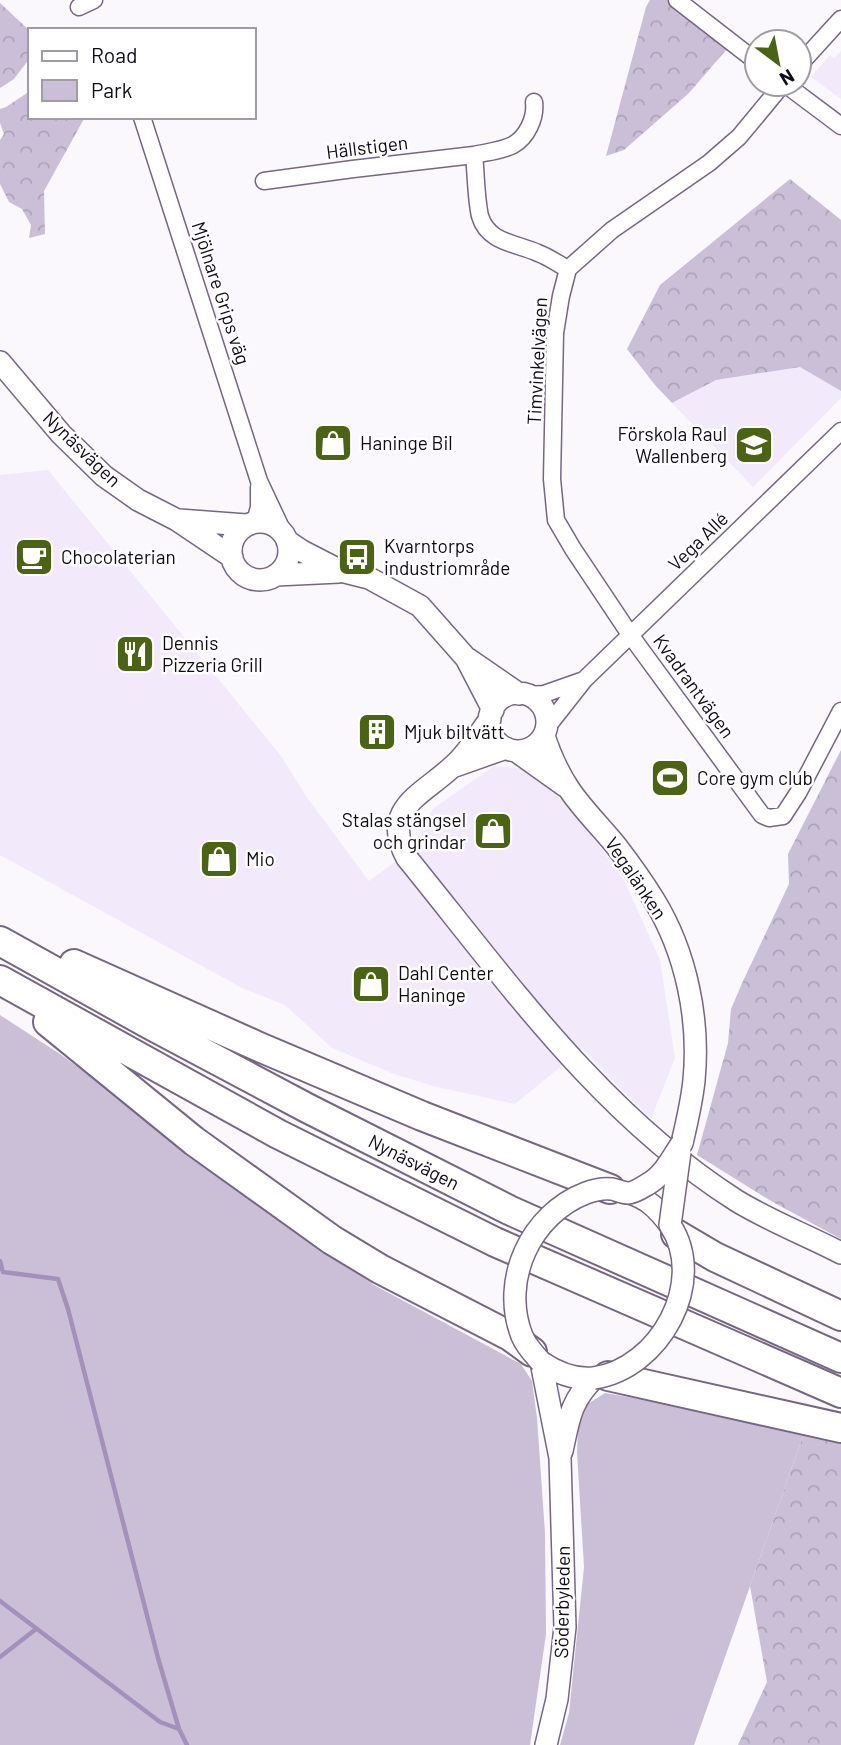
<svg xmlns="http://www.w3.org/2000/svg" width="841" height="1745" font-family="Barlow,sans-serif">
  <defs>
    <pattern id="forest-crowns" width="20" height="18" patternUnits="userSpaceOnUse" patternTransform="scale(1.75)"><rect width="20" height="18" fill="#cbbfd8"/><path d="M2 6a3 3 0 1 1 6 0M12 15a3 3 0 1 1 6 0" fill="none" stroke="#ada3b8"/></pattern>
  </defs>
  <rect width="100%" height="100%" fill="#faf7fd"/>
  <path fill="#f2eafb" d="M841 51V99L811 77 830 55 834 58Z
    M800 367 841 391V398L753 487 672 403 716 380Z
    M48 470 281 756 306 796 369 881 421 843 420 827 434 808 494 766 526 769 575 812 624 880 660 960 675 1058 651 1119 582 1049 515 1104 433 1086 394 1074 332 1048 285 1005 242 988 0 855V475Z"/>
  <path fill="#cbbfd8" d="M0 1015 60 1054 374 1285 521 1364 532 1381 537 1418 545 1533 546 1634 530 1745H0Z
    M605 1393 704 1410 804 1433 694 1745H560L569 1713 584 1567 577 1453 578 1427 586 1405Z"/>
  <path fill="url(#forest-crowns)" d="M650 0H669L727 49 689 93 624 150 606 156 646 7Z
    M0 3 30 31V58L14 79 0 88Z
    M30 91V117H85L44 191 45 234 29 238 31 225 22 209 9 202 0 184V140L4 134 0 123V109L6 107Z
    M790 179 841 220V391L800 367 716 380 672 403 655 385 627 349 660 285Z
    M841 750V1239L771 1201 697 1155 728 1043 731 1009 743 981 789 884 788 854Z
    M804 1433 841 1443V1745H738L767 1682 750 1586Z"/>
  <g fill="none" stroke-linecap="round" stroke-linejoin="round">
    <path stroke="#a491b9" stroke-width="4.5" d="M0 1261 3 1272 58 1279 68 1309 158 1658 179 1729 187 1745
      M0 1601 160 1722 179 1729
      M0 1657 36 1629"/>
    <g stroke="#756784" stroke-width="19">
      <path id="street" d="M677 0 757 62
        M79 7 94 0
        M799 65 841 19
        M783 84 739 137 709 163 612 230 568 269 561 296 555 333 552 479 556 520 573 549 631 636 762 815 769 818 783 816 798 793 841 711
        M785 84 841 126
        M142 117 259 481 283 532
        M474 155C487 152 501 151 513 145 527 137 536 118 534 102
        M264 181 353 169 474 155C476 173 476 199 480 216 488 243 516 243 538 253 549 257 558 264 568 269
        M255 522 259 507V487
        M528 695 544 694 584 680
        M547 727 584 680 841 431"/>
    </g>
    <g stroke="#756784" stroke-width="24">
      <path id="secondary" d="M0 362 61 434 104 476 138 500 177 520 232 557
        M179 520 246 525
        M231 551a29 29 0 1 1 58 0a29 29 0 1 1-58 0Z
        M287 541 302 551 341 571 369 578 420 606 466 658 493 710
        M276 575 339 572
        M468 659 519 694
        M489 722a29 29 0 1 1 58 0a29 29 0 1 1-58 0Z
        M490 719C478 735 467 755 452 767 422 795 380 809 407 858 507 981 601 1115 737 1201 770 1221 806 1235 841 1253
        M544 736C550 754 559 774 569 789 583 810 602 828 617 847 630 864 643 882 654 900 686 952 700 1019 694 1080 692 1101 687 1122 682 1143
        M516 751 565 786
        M455 766 506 748
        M629 1193C647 1198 658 1209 670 1225
        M541 1362 560 1458 565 1627 557 1699 546 1745
        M541 1362C557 1373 574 1380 594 1378
        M562 1451C569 1419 570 1402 594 1378"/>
    </g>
    <g stroke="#756784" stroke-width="32">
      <path id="highway" d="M0 941 149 1024 307 1108 509 1210 841 1358
        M74 964 257 1046 422 1116 610 1189
        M0 980 278 1134 495 1242 841 1393
        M48 1022 194 1141 332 1240 380 1269 510 1336 532 1352
        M676 1234 715 1257 841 1316
        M608 1376 841 1428"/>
    </g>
    <use href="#street" stroke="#fff" stroke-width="16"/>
    <use href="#secondary" stroke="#fff" stroke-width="21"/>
    <use href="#highway" stroke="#fff" stroke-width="28"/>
    <g stroke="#756784" stroke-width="24" stroke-linecap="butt">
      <path id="secondary-bridge" d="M541 1362C534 1354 526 1346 522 1336 500 1280 531 1214 586 1193 594 1190 604 1188 612 1189 617 1190 623 1193 628 1193 634 1193 643 1187 648 1184 664 1175 672 1158 682 1143
        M594 1378C659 1369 708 1282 670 1225L680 1152"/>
    </g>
    <use href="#secondary-bridge" stroke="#fff" stroke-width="21"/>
  </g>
  <defs>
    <g id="shop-square" transform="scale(2.0125)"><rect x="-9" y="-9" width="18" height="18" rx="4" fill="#4a6414" stroke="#fff"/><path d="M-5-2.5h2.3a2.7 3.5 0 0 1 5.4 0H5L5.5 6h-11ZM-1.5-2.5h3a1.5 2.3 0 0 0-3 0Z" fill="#fff"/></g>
    <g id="school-square" transform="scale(2.0125)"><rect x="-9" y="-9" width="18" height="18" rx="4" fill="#4a6414" stroke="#fff"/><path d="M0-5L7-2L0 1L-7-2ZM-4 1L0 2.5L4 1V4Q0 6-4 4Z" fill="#fff"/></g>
    <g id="cafe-square" transform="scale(2.0125)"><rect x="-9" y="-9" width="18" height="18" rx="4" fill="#4a6414" stroke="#fff"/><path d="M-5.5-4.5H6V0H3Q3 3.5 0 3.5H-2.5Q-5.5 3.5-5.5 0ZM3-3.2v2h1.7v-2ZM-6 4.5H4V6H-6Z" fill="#fff"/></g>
    <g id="bus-square" transform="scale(2.0125)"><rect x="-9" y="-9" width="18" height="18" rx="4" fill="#4a6414" stroke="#fff"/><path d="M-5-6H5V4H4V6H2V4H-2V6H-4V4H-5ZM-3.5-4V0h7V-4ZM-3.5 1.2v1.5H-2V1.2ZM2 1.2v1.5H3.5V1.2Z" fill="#fff"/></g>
    <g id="restaurant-square" transform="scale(2.0125)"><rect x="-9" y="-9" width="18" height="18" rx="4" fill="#4a6414" stroke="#fff"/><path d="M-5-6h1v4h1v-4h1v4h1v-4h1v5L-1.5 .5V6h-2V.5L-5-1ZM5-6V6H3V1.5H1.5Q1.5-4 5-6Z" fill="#fff"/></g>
    <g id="building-square" transform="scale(2.0125)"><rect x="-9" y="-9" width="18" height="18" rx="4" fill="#4a6414" stroke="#fff"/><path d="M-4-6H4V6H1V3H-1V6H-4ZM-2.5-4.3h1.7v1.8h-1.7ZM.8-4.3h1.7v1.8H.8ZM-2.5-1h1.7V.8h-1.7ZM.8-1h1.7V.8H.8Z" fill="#fff"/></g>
    <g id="stadium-square" transform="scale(2.0125)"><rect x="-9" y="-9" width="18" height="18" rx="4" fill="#4a6414" stroke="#fff"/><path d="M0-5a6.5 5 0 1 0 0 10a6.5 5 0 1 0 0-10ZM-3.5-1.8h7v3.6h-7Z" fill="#fff"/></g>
  </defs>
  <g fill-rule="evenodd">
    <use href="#shop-square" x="333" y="443"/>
    <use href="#school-square" x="754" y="445"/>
    <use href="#cafe-square" x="34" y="557"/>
    <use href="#bus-square" x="357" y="557"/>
    <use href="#restaurant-square" x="135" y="654"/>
    <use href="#building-square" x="377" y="732"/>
    <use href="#stadium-square" x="670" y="778"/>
    <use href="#shop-square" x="493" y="831"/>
    <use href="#shop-square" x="219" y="859"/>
    <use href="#shop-square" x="371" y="984"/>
  </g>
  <g text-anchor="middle" stroke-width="5" stroke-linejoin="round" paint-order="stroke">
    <g font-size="19" fill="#0f0a15" stroke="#fff">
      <text transform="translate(367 147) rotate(-7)" y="7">Hällstigen</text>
      <text transform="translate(221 293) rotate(72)" y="7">Mjölnare Grips väg</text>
      <text transform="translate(537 361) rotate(-87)" y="7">Timvinkelvägen</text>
      <text transform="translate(82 449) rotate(44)" y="7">Nynäsvägen</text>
      <text transform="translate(698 541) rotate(-44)" y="7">Vega Allé</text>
      <text transform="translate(694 686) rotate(54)" y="7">Kvadrantvägen</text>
      <text transform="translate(636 878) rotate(56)" y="7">Vegalänken</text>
      <text transform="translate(414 1162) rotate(27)" y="7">Nynäsvägen</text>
      <text transform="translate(562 1602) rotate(-89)" y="7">Söderbyleden</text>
    </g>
    <g font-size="19" fill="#0f0a15" stroke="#fff" text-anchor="start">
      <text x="727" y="441" text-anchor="end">Förskola Raul<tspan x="727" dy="22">Wallenberg</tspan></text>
      <text x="360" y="450">Haninge Bil</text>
      <text x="384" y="553">Kvarntorps<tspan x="384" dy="22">industriområde</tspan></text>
      <text x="61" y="564">Chocolaterian</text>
      <text x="162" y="650">Dennis<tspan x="162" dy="22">Pizzeria Grill</tspan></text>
      <text x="404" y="739">Mjuk biltvätt</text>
      <text x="697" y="785">Core gym club</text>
      <text x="466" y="827" text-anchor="end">Stalas stängsel<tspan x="466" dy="22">och grindar</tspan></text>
      <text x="246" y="866">Mio</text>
      <text x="398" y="980">Dahl Center<tspan x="398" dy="22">Haninge</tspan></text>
    </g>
  </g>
  <rect x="28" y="28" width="228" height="91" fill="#ffffff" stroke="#9f9da1" stroke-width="2"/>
  <rect x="42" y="51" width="35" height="10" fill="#ffffff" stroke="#9f9da1" stroke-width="2"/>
  <text x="91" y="63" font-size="21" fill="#0f0a15">Road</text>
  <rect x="42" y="80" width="35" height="21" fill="#cbbfd8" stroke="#9f9da1" stroke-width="2"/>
  <text x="91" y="98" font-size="21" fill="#0f0a15">Park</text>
  <g transform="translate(778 63) rotate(148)"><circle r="33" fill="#ffffff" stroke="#9f9da1" stroke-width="2"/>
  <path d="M0-5L12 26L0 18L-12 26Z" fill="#4a6414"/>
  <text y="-10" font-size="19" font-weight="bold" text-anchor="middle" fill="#0f0a15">N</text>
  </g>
</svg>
